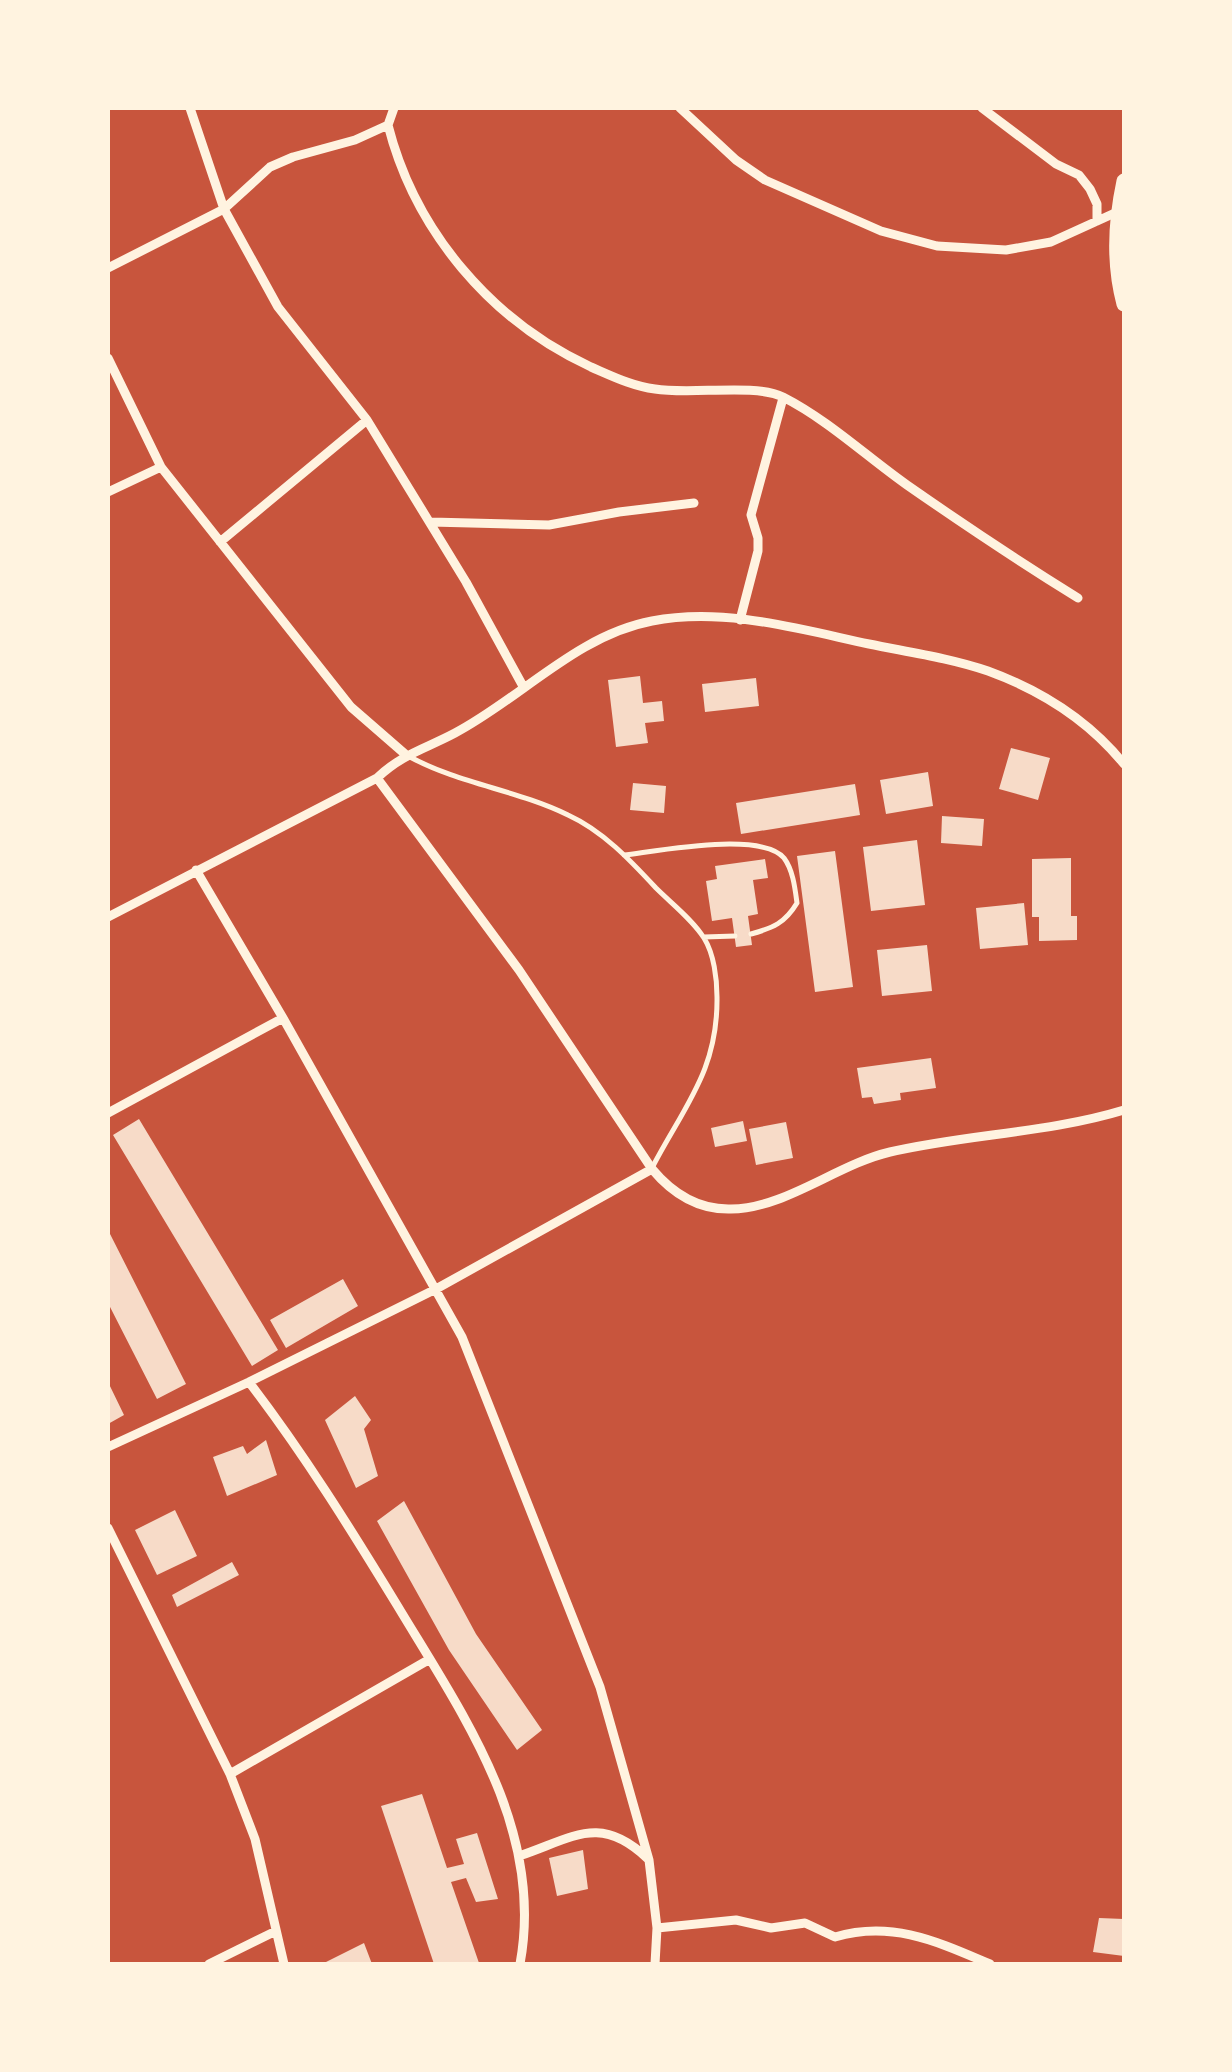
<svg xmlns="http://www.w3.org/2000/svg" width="1232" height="2072" font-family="'PT Sans Narrow',sans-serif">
  <rect width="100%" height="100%" fill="#c8553d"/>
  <path fill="#f7dbc8" d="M640 676 643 703 662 701 664 721 645 723 648 743 616 747 608 680Z
    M756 678 759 706 705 712 702 684Z
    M1011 748 1050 758 1038 800 999 789Z
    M928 772 933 806 886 814 880 780Z
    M633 783 666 786 664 813 630 810Z
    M855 784 860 815 741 834 736 803Z
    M942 816 984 819 982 846 941 843Z
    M917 840 925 905 871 911 863 847Z
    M835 851 853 987 815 992 797 856Z
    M1071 858V916H1077V940L1039 941V917H1032V859Z
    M765 859 768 878 753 880 758 914 748 916 752 945 736 947 732 918 712 921 706 881 717 879 715 866Z
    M1024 903 1028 945 980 949 976 908Z
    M927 945 932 991 882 996 877 950Z
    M931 1058 936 1088 900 1093 901 1100 874 1104 872 1097 862 1098 857 1068Z
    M139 1119 278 1350 252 1366 113 1135Z
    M743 1121 747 1141 715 1147 711 1128Z
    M786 1122 793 1158 756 1165 749 1129Z
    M108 1230 186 1384 157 1399 108 1303Z
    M343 1279 358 1306 286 1348 270 1320Z
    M108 1382 124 1415 108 1424Z
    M355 1396 371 1420 364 1429 378 1476 356 1488 325 1420Z
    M266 1440 277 1475 227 1496 213 1457 243 1446 247 1454Z
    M404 1501 476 1634 542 1730 517 1750 449 1650 377 1521Z
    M175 1510 197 1556 157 1575 135 1530Z
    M232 1562 239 1575 177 1607 172 1595Z
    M422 1794 447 1868 464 1864 456 1839 477 1833 498 1899 476 1902 466 1878 451 1882 479 1963 434 1964 381 1806Z
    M583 1850 588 1889 557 1896 549 1858Z
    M1099 1918 1124 1919V1956L1093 1952Z
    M364 1943 372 1964H322Z"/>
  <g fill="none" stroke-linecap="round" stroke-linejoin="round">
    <path stroke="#fff3e0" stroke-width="5" d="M410 757C460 784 517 790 568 815 603 831 630 860 656 888 671 903 693 920 704 938 714 954 717 979 717 997 718 1070 685 1105 653 1166
      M624 855C658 851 761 831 784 858 793 870 795 888 797 903 785 923 773 928 751 934
      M704 937 735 936"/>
    <path stroke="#fff3e0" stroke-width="9" d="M190 108 224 209 278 307 367 420 466 582 524 688
      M680 108 736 160 765 180 881 231 937 246 1006 250 1051 242 1117 212
      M982 108 1056 164 1079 175 1090 189 1097 204V221
      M388 125C415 231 491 321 591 367 612 376 632 386 655 389 691 395 754 383 783 397 828 420 866 456 907 485 963 524 1020 562 1078 598
      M108 268 224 209 270 167 293 157 355 140 388 125 394 108
      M108 358 161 467
      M108 492 161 467 351 707 405 754
      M431 522 549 525 619 512 694 503
      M220 542 367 420
      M740 620 758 551V538L751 515 783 398
      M377 778 519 970 652 1169C672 1193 697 1210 731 1209 784 1209 838 1164 890 1152 967 1134 1049 1133 1124 1110
      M196 870 283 1018 462 1337 600 1687 649 1860 657 1928 655 1964
      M108 917 377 778C402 754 425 749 455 733 520 699 577 635 652 621 724 607 799 629 869 644 908 652 950 658 988 671 1040 690 1089 721 1124 764
      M108 1113 283 1018
      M249 1382C304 1454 350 1528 397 1605 463 1715 545 1829 520 1964
      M108 1447 249 1382 436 1289 652 1169
      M108 1528 230 1774 255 1839 284 1964
      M230 1774 430 1659
      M519 1856C573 1838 600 1813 648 1859
      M657 1928 736 1920 771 1928 805 1923 835 1937C892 1920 938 1942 990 1964
      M209 1964 276 1931"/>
    <path stroke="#fff3e0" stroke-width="15" d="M1124 181C1115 223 1113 263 1124 304"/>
  </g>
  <rect width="1232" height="2072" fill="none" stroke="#fff3e0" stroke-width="220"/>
</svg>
